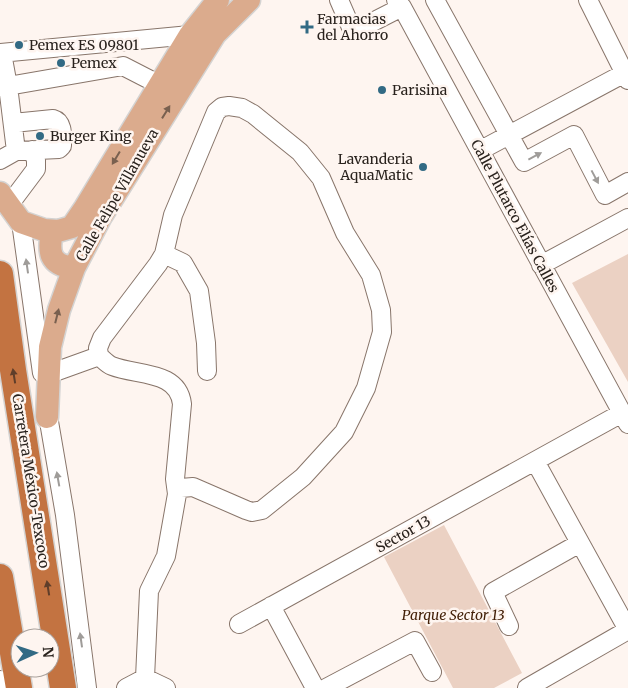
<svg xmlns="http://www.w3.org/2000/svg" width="628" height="688" font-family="Merriweather,serif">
  <rect width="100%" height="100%" fill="#fef5f0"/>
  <path fill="#ebd1c3" d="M628 254V382L572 283Z
    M444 525 522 673 494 688H453L384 557Z"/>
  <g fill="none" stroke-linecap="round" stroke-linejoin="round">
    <g stroke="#88756a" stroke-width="20">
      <path id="minor" d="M339 0 353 32 402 7
        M396 0 402 7 628 424
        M435 0 524 162 574 135 605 195 628 182
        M588 0 628 80
        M0 53 190 35
        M2 53 8 86 123 66 160 85
        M0 87 8 86 16 151 0 160
        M13 123 53 119C64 122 62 137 62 146L59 149 16 151
        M481 150 625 73
        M9 205 36 169V160L32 150
        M21 222 42 373
        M164 254 183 263 199 291 206 343 207 371
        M541 265 628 218
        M49 374 99 356
        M46 404 65 515 87 688
        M535 461 628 630
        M271 606 315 688
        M239 624 622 413
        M509 626 493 592 580 543
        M145 678 166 688
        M0 680 3 688
        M126 688 145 678 149 591 166 556 177 494 175 479 182 404C178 370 137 376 112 366 107 364 103 359 99 356L98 348 102 338 158 264 164 254 173 215 216 112 222 107 229 106 242 108 253 114 300 152 321 178 345 233 371 275 381 310 382 332 366 388 344 432 303 477 262 510 252 512 246 510 193 487 181 488 177 494
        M326 688 415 641 432 672
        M527 688 628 630"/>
    </g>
    <g stroke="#d4d3d2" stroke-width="25">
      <path id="major" d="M0 193 21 222 44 230 58 231 72 227 85 208 190 35 218 0
        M52 231C48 252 49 265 74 268
        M47 417 50 347 59 310 74 268 100 218 215 34 249 0"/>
    </g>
    <g stroke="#d4d3d2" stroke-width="29">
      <path id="highway" d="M0 274 13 370 63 688
        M0 577 19 688"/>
    </g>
    <use href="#minor" stroke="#fff" stroke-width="18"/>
    <use href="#major" stroke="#dbab8d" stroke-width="22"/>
    <use href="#highway" stroke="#c37341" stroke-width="26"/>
  </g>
  <defs><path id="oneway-solid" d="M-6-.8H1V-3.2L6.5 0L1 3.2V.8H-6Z" transform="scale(1.25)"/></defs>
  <g fill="#79604f">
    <use href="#oneway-solid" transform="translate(166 112) rotate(-58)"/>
    <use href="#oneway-solid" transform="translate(116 158) rotate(121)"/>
    <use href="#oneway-solid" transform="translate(57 316) rotate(-76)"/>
  </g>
  <g fill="#9f9c99">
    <use href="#oneway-solid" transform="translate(535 156) rotate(-28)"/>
    <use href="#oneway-solid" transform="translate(595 177) rotate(62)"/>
    <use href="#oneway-solid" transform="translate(27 266) rotate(-98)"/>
    <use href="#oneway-solid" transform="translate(58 479) rotate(-100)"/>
    <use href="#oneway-solid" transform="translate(81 640) rotate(-98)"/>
  </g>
  <g fill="#5f3e2a">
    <use href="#oneway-solid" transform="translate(14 376) rotate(-99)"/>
    <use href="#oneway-solid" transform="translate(48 588) rotate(-99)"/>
  </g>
  <g fill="#326a84" stroke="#fef5f0" stroke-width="2">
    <path d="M304.5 19.5h5v5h5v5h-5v5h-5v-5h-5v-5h5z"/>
    <circle cx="19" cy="45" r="5"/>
    <circle cx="61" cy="63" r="5"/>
    <circle cx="382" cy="90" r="5"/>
    <circle cx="40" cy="136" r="5"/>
    <circle cx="423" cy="167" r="5"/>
  </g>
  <g text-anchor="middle" stroke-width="5" stroke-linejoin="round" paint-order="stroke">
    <g font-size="14" fill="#29221d" stroke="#fef5f0" text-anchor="start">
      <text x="317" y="24">Farmacias<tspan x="317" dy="16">del Ahorro</tspan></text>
      <text x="29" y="50">Pemex ES 09801</text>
      <text x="71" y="68">Pemex</text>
      <text x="392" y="95">Parisina</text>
      <text x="50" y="141">Burger King</text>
      <text x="413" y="164" text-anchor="end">Lavanderia<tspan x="413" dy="16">AquaMatic</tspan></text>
    </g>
    <g font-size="14" fill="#29221d" stroke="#fef5f0">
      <text transform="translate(117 195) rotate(-60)" y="5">Calle Felipe Villanueva</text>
      <text transform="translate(515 216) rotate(62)" y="5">Calle Plutarco Elías Calles</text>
      <text transform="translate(31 481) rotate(81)" y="5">Carretera México-Texcoco</text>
      <text transform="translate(403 534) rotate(-29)" y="5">Sector 13</text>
    </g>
    <g font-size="14" font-style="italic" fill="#432008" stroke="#fef5f0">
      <text x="453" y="620">Parque Sector 13</text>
    </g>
  </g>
  <g transform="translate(35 653) rotate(87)"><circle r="24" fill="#fef5f0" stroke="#a9a19c"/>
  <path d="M0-4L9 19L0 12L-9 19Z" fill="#326a84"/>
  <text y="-8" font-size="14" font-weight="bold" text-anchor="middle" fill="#29221d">N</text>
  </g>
</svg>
